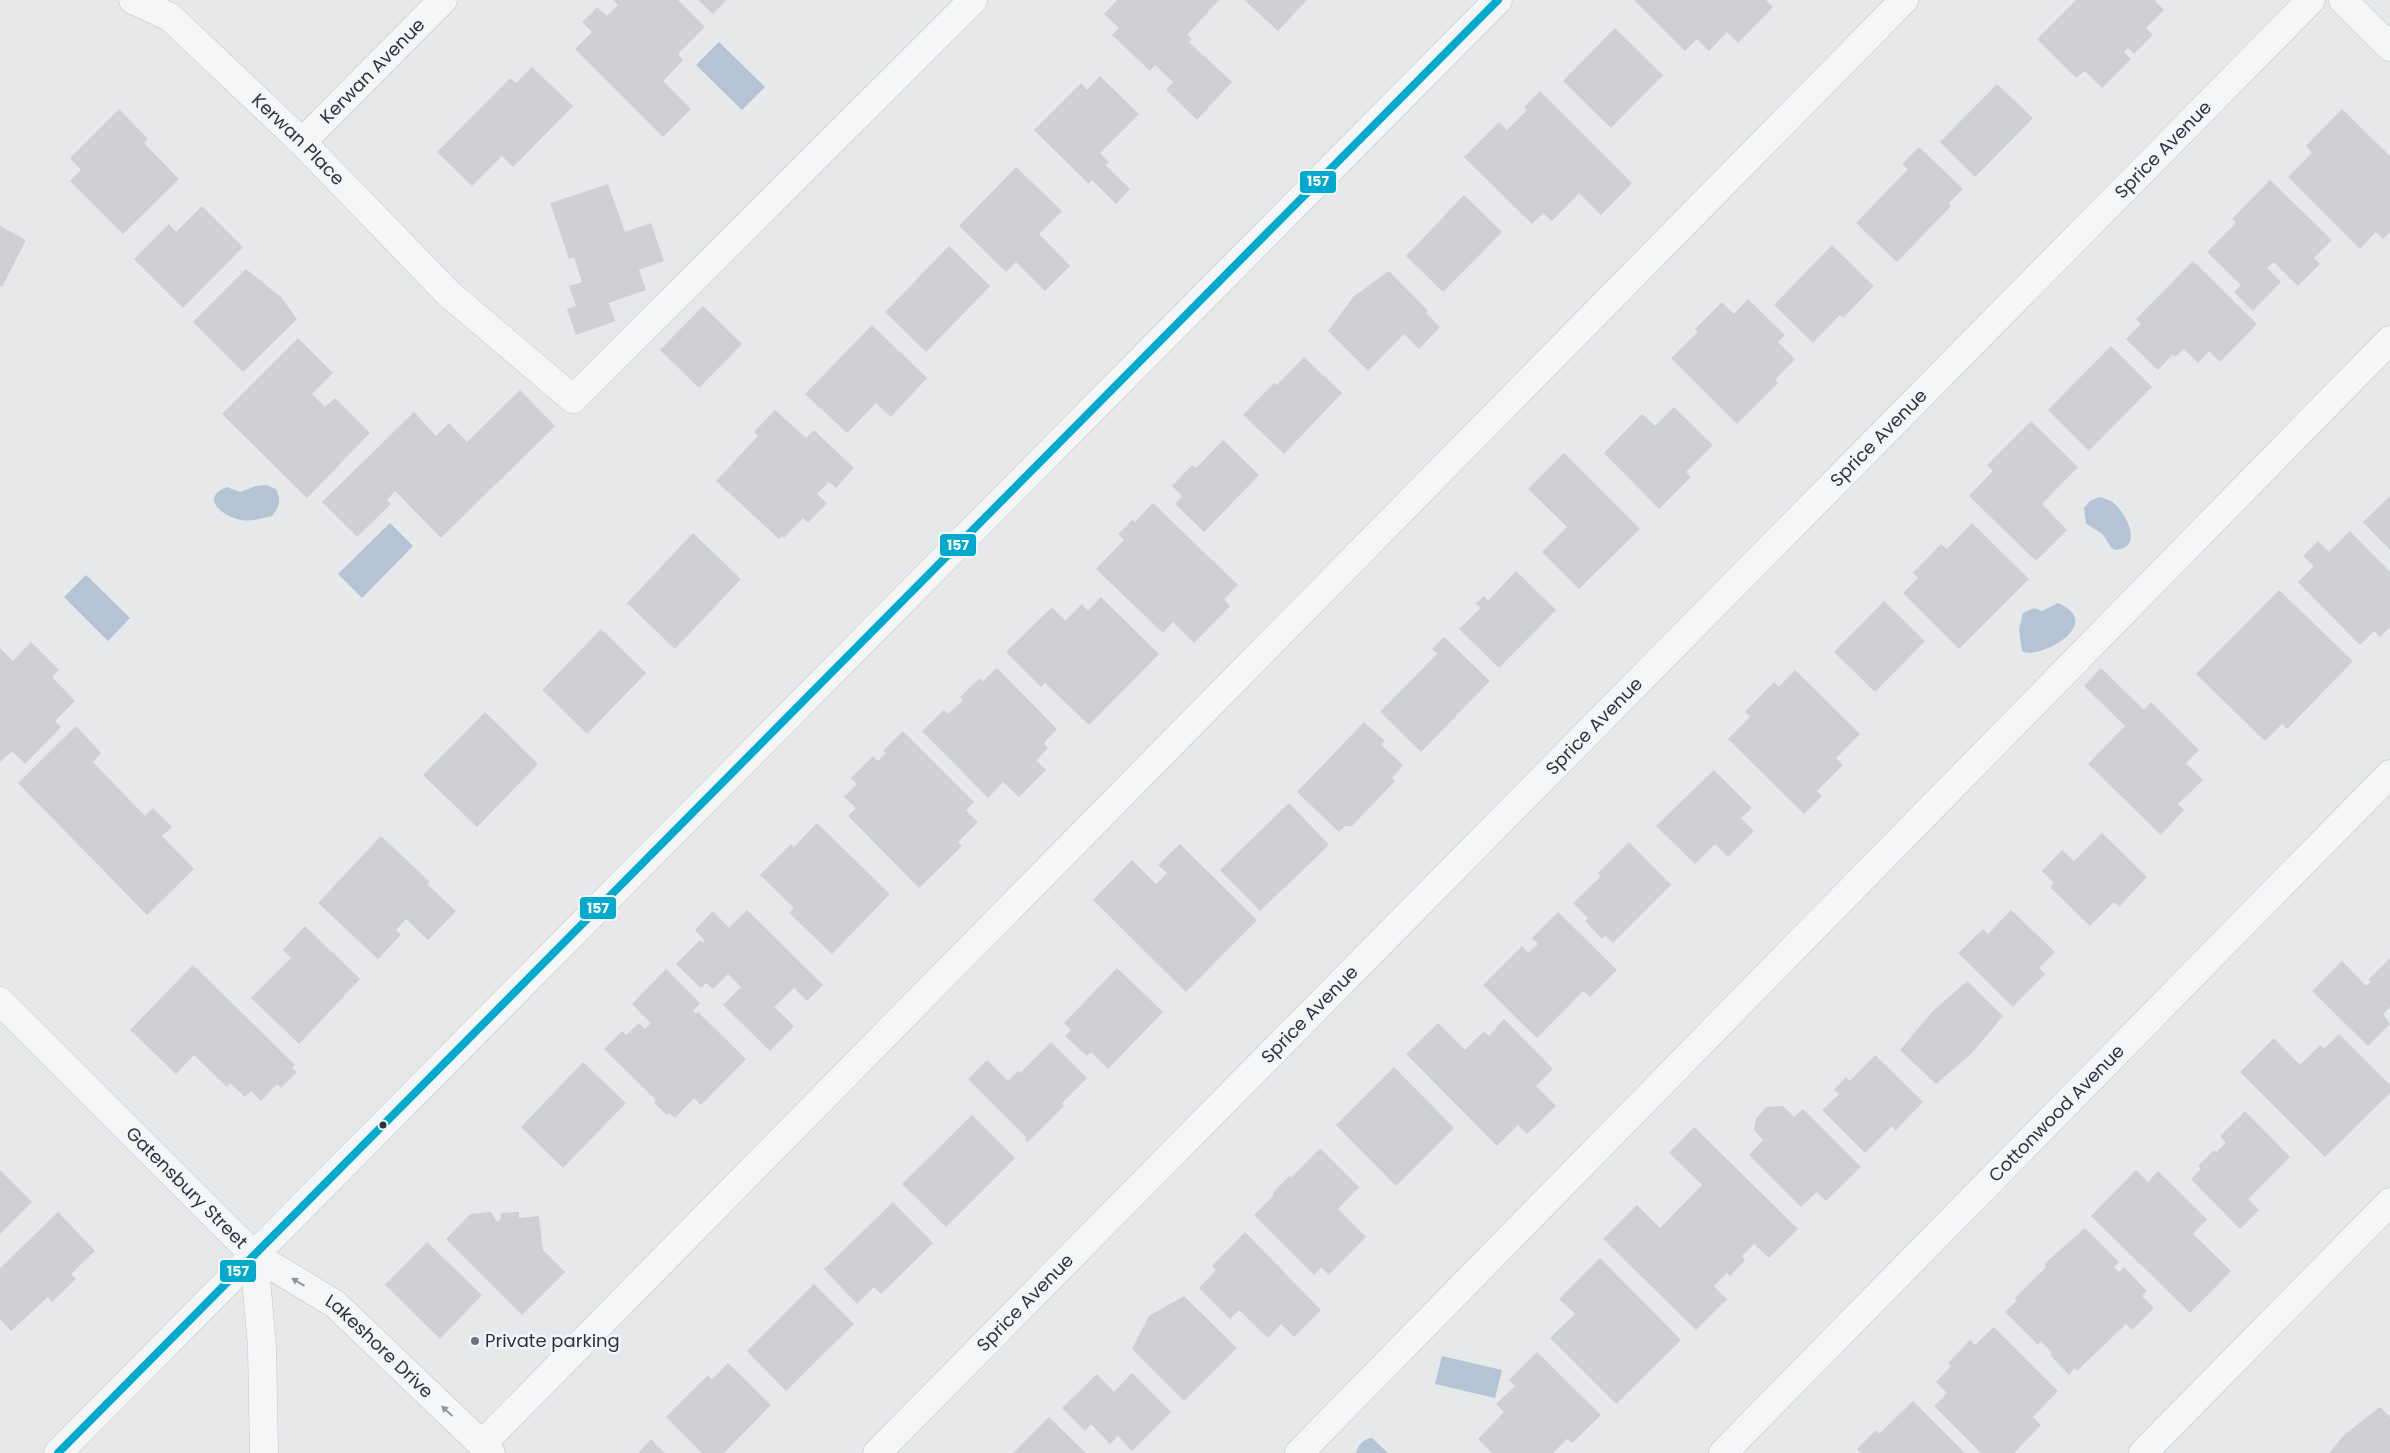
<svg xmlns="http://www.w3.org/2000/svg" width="2390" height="1453" font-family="Poppins,sans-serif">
  <rect width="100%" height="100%" fill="#e6e8ea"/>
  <path fill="#b4c4d5" d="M719 42 765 87 742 110 696 65Z
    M266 485 276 489C281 500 280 506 272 516 263 518 250 522 241 520 222 516 199 498 227 487L240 492 256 486Z
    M2099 497C2103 498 2107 499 2111 501 2121 507 2136 531 2129 543 2126 548 2121 549 2115 550 2108 546 2108 540 2103 535 2098 530 2091 528 2086 523L2084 508 2090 501Z
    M390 523 413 546 362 598 338 574Z
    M86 575 130 618 108 641 64 597Z
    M2058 603C2107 624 2038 661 2022 651L2019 630 2023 613 2034 608 2042 611Z
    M1442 1356 1502 1370 1495 1398 1435 1384Z
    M1372 1438 1388 1453H1356C1358 1445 1363 1439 1372 1438Z"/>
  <path fill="#ced0d3" d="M613 0H678L705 27 678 54 683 60 663 81 691 109 663 137 575 49 592 32 582 22 597 7 607 16 618 5Z
    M698 0H726L713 14Z
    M1117 0H1219L1187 35 1192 39 1189 42 1232 82 1197 120 1166 90 1173 82 1155 65 1150 71 1112 35 1119 28 1104 14Z
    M1244 0H1307L1278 31Z
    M1634 0H1766L1773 7 1738 43 1727 32 1709 51 1697 39 1685 51Z
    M2076 0H2156L2155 1 2164 10 2146 28 2153 35 2134 54 2128 48 2124 52 2131 59 2102 88 2085 71 2076 78 2037 39Z
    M1615 28 1663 75 1611 128 1563 81Z
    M532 67 573 106 513 167 502 156 472 186 437 152 510 78 516 83Z
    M1100 76 1139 114 1100 153 1109 162 1105 165 1130 189 1116 204 1092 180 1089 184 1034 130 1081 83 1087 90Z
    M1997 84 2033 118 1975 177 1940 142Z
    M1540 91 1632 183 1601 215 1579 193 1552 221 1543 213 1532 224 1464 157 1499 122 1507 130 1527 110 1524 107Z
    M119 109 148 139 144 143 179 179 123 234 70 181 81 170 70 158Z
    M2342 109 2390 156V232L2383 239 2376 232 2360 249 2288 177 2312 153 2306 146Z
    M1919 147 1963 189 1949 203 1951 206 1897 262 1856 223 1908 169 1902 164Z
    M1016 167 1062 211 1039 234 1070 266 1045 291 1016 262 1006 272 959 226Z
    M2270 180 2332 240 2314 258 2320 264 2298 286 2274 262 2267 268 2281 282 2253 311 2234 292 2241 285 2207 252 2236 223 2232 219Z
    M608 184 625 232 651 223 664 261 639 270 646 290 609 303 615 321 576 335 567 309 576 306 569 286 582 282 574 257 569 259 550 203Z
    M1464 195 1502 232 1443 292 1406 256Z
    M202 206 243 247 183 308 134 259 169 224 176 232Z
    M0 226 26 240 2 287 0 286Z
    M1832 245 1874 286 1843 318 1840 315 1813 343 1774 305Z
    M949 246 990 286 926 352 885 312Z
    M2193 261 2257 324 2220 362 2209 351 2198 363 2184 349 2175 357 2173 354 2158 370 2126 339 2141 324 2136 319Z
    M246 269 281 297 297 319 243 372 193 322Z
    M1389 271 1428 311 1426 313 1440 327 1419 349 1404 334 1368 371 1328 331 1354 296Z
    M1748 299 1785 335 1778 342 1795 359 1775 380 1778 383 1737 424 1671 358 1698 332 1695 329 1722 302 1734 314Z
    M703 306 742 344 699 388 660 350Z
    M872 325 927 378 891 417 876 403 847 433 805 394Z
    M298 338 333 373 312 394 325 407 335 398 370 433 307 498 222 414Z
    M2111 346 2152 387 2089 451 2048 410Z
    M1304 357 1342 393 1284 454 1243 415 1274 383 1277 385Z
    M520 390 555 426 441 538 395 491 387 500 391 504 357 537 322 502 414 412 436 436 449 423 467 442Z
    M1674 407 1713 445 1686 472 1691 477 1659 509 1604 453 1642 414 1655 426Z
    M775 410 806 438 814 430 854 468 836 488 829 482 817 494 827 503 808 523 803 518 784 538 782 536 779 539 716 481 758 436 754 432Z
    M2031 421 2078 467 2042 504 2067 530 2036 561 1969 496 1993 471 1987 465Z
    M1223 440 1259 475 1204 532 1175 504 1182 496 1172 486 1192 465 1196 468Z
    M1564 453 1640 529 1579 589 1542 552 1567 527 1528 489Z
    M2390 496V550L2363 522Z
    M1153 503 1238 585 1224 599 1230 606 1194 643 1173 622 1163 633 1096 569 1124 540 1118 534 1133 519 1135 522Z
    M1972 523 2029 579 1959 649 1903 593 1918 578 1913 573 1941 544 1947 549Z
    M2350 531 2390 572V627L2380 637 2374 631 2360 645 2298 582 2314 566 2303 556 2318 541 2329 552Z
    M693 533 741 579 675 649 627 603Z
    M1516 571 1556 610 1499 668 1459 629 1481 608 1476 603 1484 596 1488 601Z
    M2279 590 2353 661 2287 729 2282 724 2265 741 2196 674Z
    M1101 597 1159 654 1089 725 1045 683 1041 687 1006 652 1052 607 1065 621 1082 604 1088 611Z
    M1884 601 1925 641 1875 692 1834 652Z
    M601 629 646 673 587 734 542 690Z
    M1444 637 1490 681 1421 752 1380 712 1437 654 1432 649Z
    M31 642 59 670 52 677 75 701 55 721 61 727 25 764 12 751 0 762V648L13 661Z
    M997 668 1057 729 1044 743 1048 748 1036 760 1046 770 1019 797 1003 782 988 798 922 731 944 710 948 714 963 700 960 697 980 678 983 681Z
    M2101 668 2144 710 2151 702 2199 750 2186 763 2203 780 2178 804 2184 810 2161 835 2088 764 2125 726 2084 686Z
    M1795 670 1860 734 1836 758 1843 765 1817 791 1822 796 1804 814 1728 739 1750 717 1745 712 1774 682 1779 687Z
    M485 712 538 764 477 827 423 775Z
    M1364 722 1385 741 1381 745 1403 765 1392 778 1395 781 1352 826H1345L1339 832 1297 792Z
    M76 726 101 753 93 762 145 816 153 808 172 827 162 836 194 869 147 915 18 783Z
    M903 731 974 802 966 810 978 822 958 842 962 846 919 888 848 816 856 808 844 797 857 784 851 778 873 756 878 761 886 753 883 751Z
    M1714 770 1752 808 1741 818 1754 831 1728 857 1715 844 1695 864 1656 826Z
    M1289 803 1329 845 1260 911 1220 870Z
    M817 823 890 894 832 954 789 913 794 908 760 875 791 844 794 847Z
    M2102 833 2147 877 2119 907 2114 902 2090 926 2050 887 2054 883 2042 871 2062 850 2074 861Z
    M381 836 430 882 427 884 456 911 428 940 406 919 396 930 401 935 378 959 318 903Z
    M1629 842 1671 885 1613 943 1605 935 1602 939 1585 921 1588 918 1573 903 1601 876 1598 873Z
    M1180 844 1257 920 1186 992 1093 900 1132 860 1156 884 1167 873 1158 865Z
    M747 910 823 985 807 1001 794 988 774 1007 794 1026 770 1051 723 1005 741 987 728 974 713 989 706 983 701 988 676 964 700 940 703 943 705 941 695 930 713 911 729 928Z
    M2011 910 2055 952 2039 968 2045 974 2013 1007 1958 953 1983 929 1988 934Z
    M1558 912 1617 970 1590 997 1583 991 1537 1038 1483 985 1522 946 1528 953 1538 944 1532 938Z
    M305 926 360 979 299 1044 251 998 291 958 283 950Z
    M2390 958V1007L2383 1014 2390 1024 2368 1046 2312 991 2342 961 2366 986 2371 982 2368 980Z
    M193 965 295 1065 292 1067 297 1072 281 1088 277 1084 261 1101 251 1091 245 1097 230 1083 227 1087 194 1055 176 1074 130 1030Z
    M1117 968 1163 1012 1108 1069 1091 1052 1087 1056 1065 1036 1071 1030 1064 1023Z
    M666 969 700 1003 693 1011 696 1014 698 1012 746 1059 701 1105 694 1098 675 1118 669 1113 667 1115 654 1103 656 1100 604 1049 622 1031 626 1035 639 1023 645 1029 651 1023 632 1004Z
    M1967 981 2003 1016 1971 1054 1936 1084 1900 1050 1932 1012Z
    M1504 1019 1553 1069 1536 1086 1556 1106 1527 1134 1518 1125 1497 1146 1406 1054 1438 1023 1465 1050 1484 1031 1489 1036Z
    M2339 1034 2390 1085V1093L2325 1157 2240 1072 2274 1038 2300 1065 2320 1045 2324 1049Z
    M1051 1042 1087 1078 1062 1103 1064 1106 1028 1142 1025 1140 1026 1137 968 1079 987 1060 1008 1081 1018 1071 1020 1073Z
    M1875 1055 1923 1102 1895 1131 1892 1126 1865 1153 1822 1110 1839 1094 1834 1090 1846 1077 1850 1081Z
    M583 1062 626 1103 563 1168 521 1127Z
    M1394 1067 1454 1128 1396 1186 1336 1125Z
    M1783 1106 1794 1117 1803 1109 1861 1167 1826 1201 1817 1192 1801 1207 1749 1155 1763 1140 1754 1130 1756 1119 1766 1107Z
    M2245 1111 2290 1157 2248 1199 2259 1210 2240 1229 2191 1179 2201 1169 2198 1166 2214 1150 2216 1152 2226 1143 2220 1136Z
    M972 1115 1015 1158 946 1227 902 1184Z
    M1694 1127 1798 1229 1769 1258 1754 1244 1742 1256 1745 1260 1730 1276 1727 1273 1714 1286 1727 1299 1696 1330 1603 1239 1637 1205 1660 1228 1702 1185 1669 1153Z
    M1320 1148 1359 1187 1338 1209 1366 1237 1329 1275 1321 1267 1314 1275 1254 1215 1274 1195 1273 1193 1289 1176 1291 1178Z
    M0 1170 32 1202 0 1234Z
    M2136 1170 2148 1182 2158 1171 2207 1219 2193 1234 2231 1271 2190 1313 2091 1216Z
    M893 1202 933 1243 881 1294 874 1287 857 1304 824 1269Z
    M58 1212 95 1251 71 1274 76 1279 52 1302 48 1297 11 1331 0 1319V1268Z
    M491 1212 497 1222 501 1219V1213L519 1212V1218L539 1216 543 1250 565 1272 522 1315 446 1239 470 1214Z
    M2085 1228 2119 1262 2114 1267 2119 1272 2124 1267 2147 1291 2142 1296 2154 1308 2132 1330 2126 1324 2077 1371 2075 1368 2069 1375 2050 1355 2052 1353 2041 1341 2038 1345 2005 1312 2017 1300 2015 1298 2046 1267 2044 1264Z
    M1245 1232 1321 1310 1294 1337 1281 1324 1268 1338 1239 1310 1230 1319 1199 1288 1216 1270 1212 1266Z
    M427 1242 482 1295 440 1339 385 1285Z
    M1600 1258 1681 1340 1616 1404 1550 1338 1575 1314 1559 1299Z
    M814 1284 854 1324 786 1391 747 1351Z
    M1184 1296 1237 1348 1184 1401 1132 1349 1149 1316Z
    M1994 1327 2058 1391 2033 1417 2041 1425 2014 1453H1981L1934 1406 1947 1393 1936 1382 1951 1366 1948 1363 1970 1340 1975 1345Z
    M1537 1352 1601 1415 1572 1443 1567 1439 1553 1453H1492L1478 1439 1504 1412 1496 1404 1515 1386 1509 1380Z
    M728 1363 771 1405 724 1453H702L666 1417 708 1375 712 1380Z
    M1132 1373 1171 1412 1132 1451 1118 1436 1110 1444 1091 1424 1085 1431 1062 1408 1097 1374 1114 1392Z
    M1913 1401 1965 1453H1861L1857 1449 1876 1430 1879 1434Z
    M2380 1407 2390 1417V1453H2329L2345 1434Z
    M1049 1417 1086 1453H1013Z
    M651 1439 665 1453H638Z"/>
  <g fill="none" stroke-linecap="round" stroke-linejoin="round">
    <g stroke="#c4c6c8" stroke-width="29">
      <g id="minor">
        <path id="s1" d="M133 0 170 17 302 142 449 294 573 399 973 0"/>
        <path d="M2343 0 2390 47"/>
        <path id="s2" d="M302 142 443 0"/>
        <path id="s3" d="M0 1001 254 1255 335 1304 491 1453"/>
        <path d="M254 1255 262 1347 264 1453"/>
        <path d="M482 1444 1904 0"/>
        <path d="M58 1453 1498 0"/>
        <path id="s4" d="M877 1453 2311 0"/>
        <path d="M1299 1453 2390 340"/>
        <path id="s5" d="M1723 1453 2390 774"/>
        <path d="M2143 1453 2390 1202"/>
      </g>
    </g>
    <use href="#minor" stroke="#f5f6f7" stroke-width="28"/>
    <g stroke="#f4f6f9" stroke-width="11">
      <path id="bus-1" d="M58 1453 1498 0"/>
    </g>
    <use href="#bus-1" stroke="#00a9ce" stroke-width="8"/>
  </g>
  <defs><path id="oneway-solid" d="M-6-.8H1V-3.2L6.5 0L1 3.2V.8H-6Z" transform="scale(1.25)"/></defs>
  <g fill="#90959e">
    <use href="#oneway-solid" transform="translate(298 1282) rotate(-149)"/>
    <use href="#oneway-solid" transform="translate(447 1411) rotate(-137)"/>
  </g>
  <circle fill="#2b3445" stroke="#f4f6f9" stroke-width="2" cx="383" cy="1125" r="4.5"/>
  <circle fill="#6c737f" stroke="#f4f6f9" stroke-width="2" cx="475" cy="1341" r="5"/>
  <g text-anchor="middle" stroke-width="5" stroke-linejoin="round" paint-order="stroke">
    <g font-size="18" fill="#2b3445" stroke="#f4f6f9">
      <text dy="6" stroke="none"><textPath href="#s2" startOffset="100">Kerwan Avenue</textPath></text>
      <text dy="6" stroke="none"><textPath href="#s1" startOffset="218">Kerwan Place</textPath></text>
      <text dy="6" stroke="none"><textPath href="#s4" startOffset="1831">Sprice Avenue</textPath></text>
      <text dy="6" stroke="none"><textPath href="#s4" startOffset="1426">Sprice Avenue</textPath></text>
      <text dy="6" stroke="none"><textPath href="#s4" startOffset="1021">Sprice Avenue</textPath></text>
      <text dy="6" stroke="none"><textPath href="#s4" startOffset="616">Sprice Avenue</textPath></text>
      <text dy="6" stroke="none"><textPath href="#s5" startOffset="476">Cottonwood Avenue</textPath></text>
      <text dy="6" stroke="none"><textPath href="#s3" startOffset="264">Gatensbury Street</textPath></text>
      <text dy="6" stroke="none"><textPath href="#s4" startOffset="211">Sprice Avenue</textPath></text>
      <text dy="6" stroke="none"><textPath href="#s3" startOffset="515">Lakeshore Drive</textPath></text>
    </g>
    <g font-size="18" fill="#2b3445" stroke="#f4f6f9" text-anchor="start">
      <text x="485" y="1347">Private parking</text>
    </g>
  </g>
  <g stroke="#f4f6f9" stroke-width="2">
    <rect x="1299" y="170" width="38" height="24" rx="5" fill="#00a9ce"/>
    <rect x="939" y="533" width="38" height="24" rx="5" fill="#00a9ce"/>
    <rect x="579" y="896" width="38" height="24" rx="5" fill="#00a9ce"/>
    <rect x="219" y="1259" width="38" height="24" rx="5" fill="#00a9ce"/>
  </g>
  <g font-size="14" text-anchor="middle" font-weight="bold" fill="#fff">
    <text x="1318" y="186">157</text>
    <text x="958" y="550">157</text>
    <text x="598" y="913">157</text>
    <text x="238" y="1276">157</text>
  </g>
</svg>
